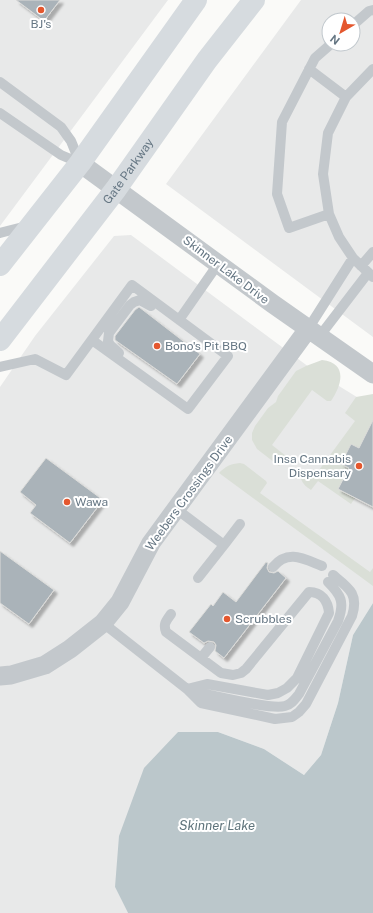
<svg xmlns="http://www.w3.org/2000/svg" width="373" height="913" font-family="'Public Sans',sans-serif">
  <defs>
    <filter id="shadow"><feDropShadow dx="3.5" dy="3.5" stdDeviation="1" flood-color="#0004"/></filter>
  </defs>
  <rect width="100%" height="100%" fill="#fafaf8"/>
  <path fill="#e8e9e9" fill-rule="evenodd" d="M0 0H168L0 226Z
    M301 0H373V337L166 184ZM329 20H353V44H329Z
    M131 235 313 370 373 407V603L353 635 338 703 321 755 304 775 264 749 218 732H178L115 887 128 913H0V387L35 336 114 236Z"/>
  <path fill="#dadfd7" d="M322 360C348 363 342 385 331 401H327L312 390 272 445 286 456 279 466 257 449 252 440V433L255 426 268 408 276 402 278 396 296 371 306 366Z
    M373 394V427L370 426 338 489 355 498 351 504 318 481 311 490C303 485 297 478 304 469L314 477 355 421 345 413 356 397Z
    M240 463 244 464 266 481 267 483 260 493 370 572 373 568V586L219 473C226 466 230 464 240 463Z"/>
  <path fill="#bbc7cb" d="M373 603V913H128L115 887 119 836 144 768 178 732H218L264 749 304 775 321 755 338 703 353 635Z"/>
  <path fill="#aab3b9" stroke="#dcdcda" filter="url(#shadow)" d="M16 0H60L44 21Z
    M139 307 200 354 177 384 115 340V336L135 310Z
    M373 420V507L338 489 349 468 341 464 351 444 359 448Z
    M46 458 103 500 70 543 30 513 36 505 20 492Z
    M0 551 54 590 29 624 0 603Z
    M266 562 268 563 267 568 269 572 274 573 278 571 286 578 224 658 215 651 216 645 214 642 208 641 204 643 189 632 211 604 213 606 223 592 236 602Z"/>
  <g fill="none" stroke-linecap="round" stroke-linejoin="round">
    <path stroke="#c3c8cc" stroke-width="10" d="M353 25 369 11 373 10
      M309 69 346 97
      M373 69 346 97 328 133 323 174 329 214 339 237 353 258 373 277
      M0 82 61 127 71 141 80 163
      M0 113 61 155 80 163
      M329 214 289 228 277 194 282 122 315 58 331 44
      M0 233 27 226
      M361 266 373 252
      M179 320 218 264
      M308 329 353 258
      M319 337 368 273
      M119 353 110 345 108 341 109 333 130 305 134 302 140 300 151 306
      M0 367 35 359 66 375 132 285 228 356 188 409 92 340
      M175 508 224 545 240 524
      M273 567C288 549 304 559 322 566
      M198 578 224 545
      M171 614C166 621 163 624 166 632L221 673 233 675 241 673 246 669 309 592C322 592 328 601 329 613L297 678 287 688 278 693 268 695 207 684 187 689
      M103 623 187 689 201 703 275 719 292 717 299 712 306 704 352 616C359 594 349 588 333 575
      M201 658 210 647
      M189 689 200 693C218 696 270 710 285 706 292 704 295 699 299 694L338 621C345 602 341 595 328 582"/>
    <path stroke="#c3c8cc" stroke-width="19" d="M80 163 273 304 373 374
      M0 676 11 675 45 665 70 649 103 623 120 602 151 543 308 329"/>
    <g stroke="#d6dbdf" stroke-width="22">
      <path d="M0 265 80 163 196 0"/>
      <path id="s1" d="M0 340 116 189 207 60 254 0"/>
    </g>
  </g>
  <g fill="#e4572e" stroke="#fff" stroke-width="1.5">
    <circle cx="41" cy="10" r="4"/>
    <circle cx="157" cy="346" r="4"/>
    <circle cx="359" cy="466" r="4"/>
    <circle cx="67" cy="502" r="4"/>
    <circle cx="227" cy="619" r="4"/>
  </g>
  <g text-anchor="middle" stroke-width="4" stroke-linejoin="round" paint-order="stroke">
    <g font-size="12" fill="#657683" stroke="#fff" text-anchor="start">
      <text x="41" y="28" text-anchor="middle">BJ's</text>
      <text x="165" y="350">Bono's Pit BBQ</text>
      <text x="351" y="463" text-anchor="end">Insa Cannabis<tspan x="351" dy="14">Dispensary</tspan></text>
      <text x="75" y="506">Wawa</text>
      <text x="235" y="623">Scrubbles</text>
    </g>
    <g font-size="12" fill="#657683" stroke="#fff">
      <text dy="4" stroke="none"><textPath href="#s1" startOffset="212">Gate Parkway</textPath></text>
      <text transform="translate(226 270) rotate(37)" y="4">Skinner Lake Drive</text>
      <text transform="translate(189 493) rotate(-54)" y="4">Weebers Crossings Drive</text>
    </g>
    <g font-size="13" font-style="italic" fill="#60757c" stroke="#fff">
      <text x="217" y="830">Skinner Lake</text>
    </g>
  </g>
  <g transform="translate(341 32) rotate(218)"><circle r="19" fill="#ffffff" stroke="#c1c8cd"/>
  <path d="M0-3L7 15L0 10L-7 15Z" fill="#e4572e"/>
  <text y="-6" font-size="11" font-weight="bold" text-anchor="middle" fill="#657683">N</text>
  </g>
</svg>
